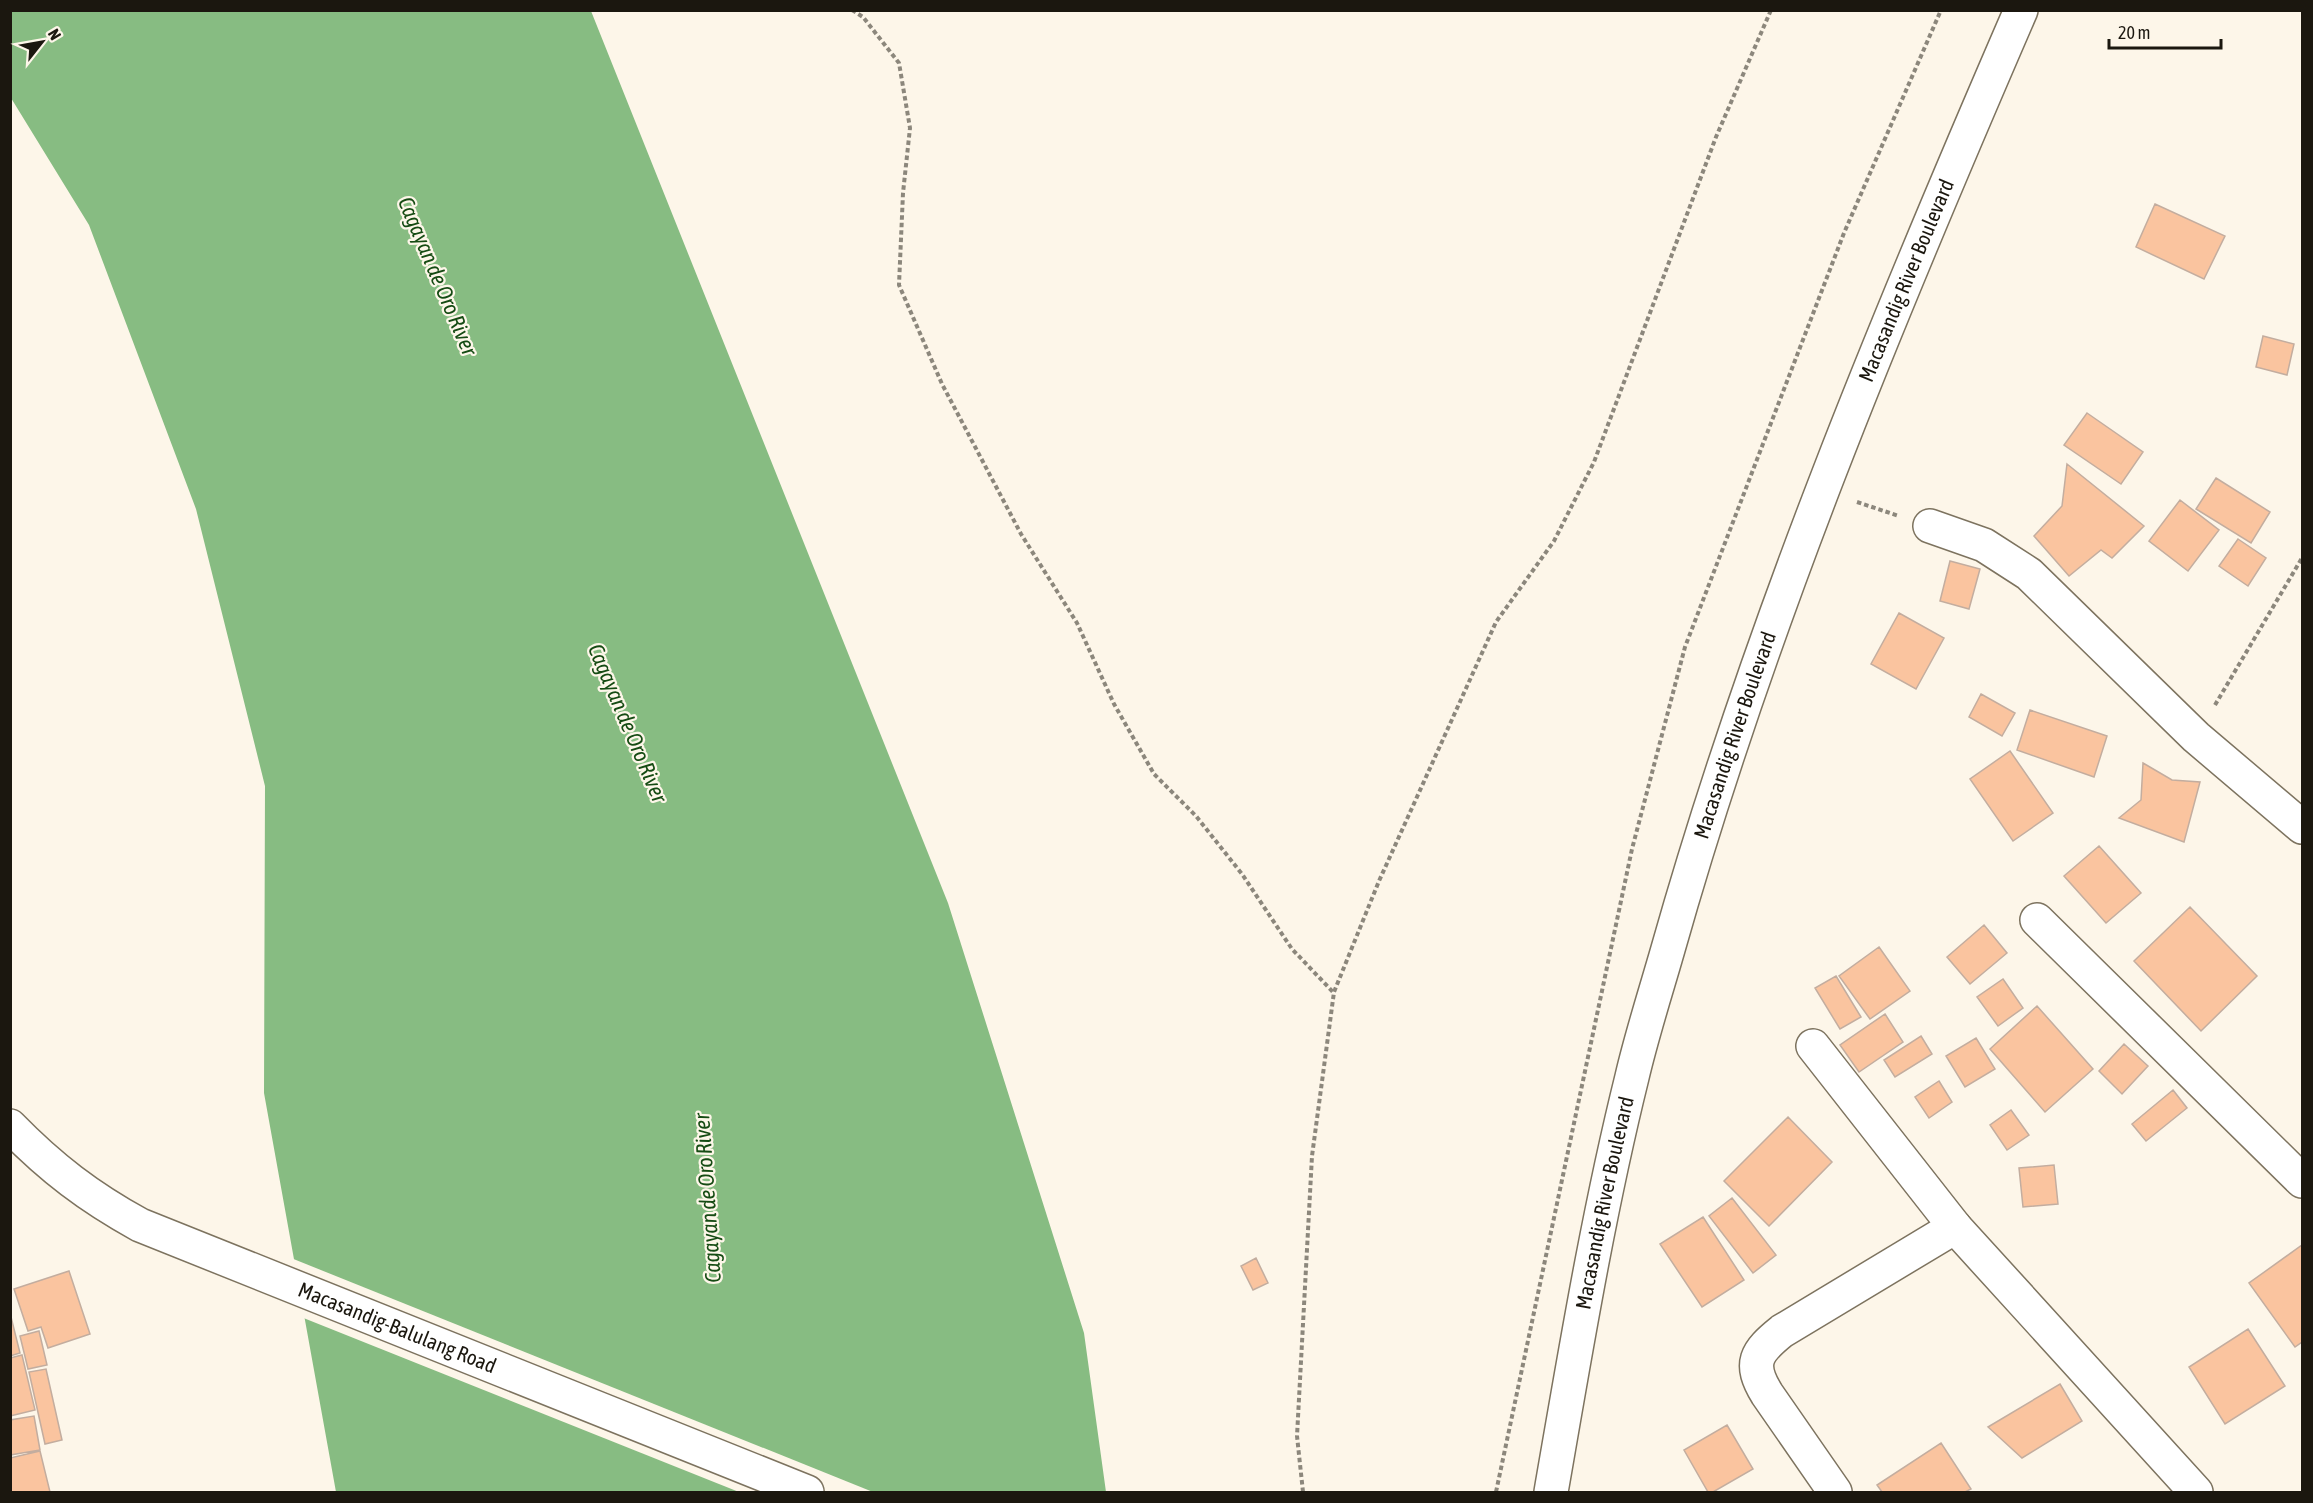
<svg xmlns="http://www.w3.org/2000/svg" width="2313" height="1503" font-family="'Asap Condensed',sans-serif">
  <rect width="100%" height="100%" fill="#fdf6e9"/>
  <path fill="#87bc82" d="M11 11H591L948 903 1084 1333 1106 1492H336L264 1093 265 786 196 509 89 225 11 98Z"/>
  <path fill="#fdf6e9" d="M291 1258 873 1492H739L301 1317Z"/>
  <path fill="#fac49f" stroke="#c3ad9f" stroke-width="1.5" d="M2155 204 2225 236 2204 279 2136 247Z
    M2263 336 2294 344 2287 375 2256 367Z
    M2087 413 2143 452 2121 484 2064 445Z
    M2067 464 2144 526 2112 558 2101 550 2069 576 2034 536 2062 506Z
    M2216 478 2270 512 2251 543 2196 509Z
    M2180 500 2219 530 2188 571 2149 541Z
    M2238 539 2266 558 2248 586 2219 566Z
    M1950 561 1980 569 1969 609 1940 601Z
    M1899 613 1944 638 1916 689 1871 664Z
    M1981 694 2015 713 2002 736 1969 717Z
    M2030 710 2107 736 2094 777 2017 750Z
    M2010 751 2053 813 2013 841 1970 779Z
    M2143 763 2172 780 2200 782 2184 842 2119 818 2141 800Z
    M2099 846 2141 893 2106 923 2064 876Z
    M2190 907 2257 976 2201 1031 2134 961Z
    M1984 925 2007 953 1970 984 1947 957Z
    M1879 947 1910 991 1870 1019 1839 976Z
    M1836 976 1861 1017 1840 1029 1815 988Z
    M2003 979 2023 1008 1998 1026 1977 997Z
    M2037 1006 2093 1069 2045 1112 1990 1049Z
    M1885 1014 1903 1042 1859 1072 1840 1045Z
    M1921 1036 1932 1054 1895 1077 1884 1060Z
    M1976 1038 1995 1069 1965 1087 1946 1056Z
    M2124 1044 2148 1066 2122 1094 2099 1071Z
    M1939 1081 1952 1102 1929 1118 1915 1097Z
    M2173 1090 2187 1108 2146 1141 2132 1124Z
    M2011 1110 2029 1135 2007 1150 1990 1125Z
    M1788 1117 1832 1162 1769 1226 1724 1181Z
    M2054 1165 2058 1204 2023 1207 2019 1168Z
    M1732 1198 1776 1255 1753 1273 1709 1216Z
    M1703 1217 1744 1280 1702 1307 1660 1244Z
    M2302 1245V1342L2295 1347 2249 1283Z
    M1256 1258 1268 1283 1253 1290 1241 1266Z
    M69 1271 90 1334 48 1348 41 1327 28 1331 14 1289Z
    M10 1313 20 1353 10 1356Z
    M2248 1329 2285 1386 2225 1424 2189 1367Z
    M39 1331 47 1365 28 1369 20 1336Z
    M22 1355 35 1410 10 1416V1358Z
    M46 1369 62 1440 45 1444 29 1372Z
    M2060 1384 2082 1421 2022 1458 1988 1427Z
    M34 1416 40 1450 10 1455V1420Z
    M1727 1425 1753 1469 1713 1492H1708L1684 1450Z
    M1941 1443 1971 1489 1965 1492H1882L1877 1485Z
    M40 1451 50 1492H10V1458Z"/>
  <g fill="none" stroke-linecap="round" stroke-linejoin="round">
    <g stroke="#7d735f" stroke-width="36">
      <g id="minor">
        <path d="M1930 526 1984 545 2029 574 2196 737 2302 827"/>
        <path d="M2037 920 2302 1181"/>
        <path d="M1813 1046 1955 1227 2196 1492"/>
        <path id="s1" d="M10 1126C51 1168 89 1197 140 1225L807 1492"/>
        <path id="s2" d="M1551 1492C1575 1354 1598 1214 1632 1077 1642 1034 1656 991 1668 949 1759 627 1888 317 2021 10"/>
        <path d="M1835 1492 1767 1394C1748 1363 1756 1352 1782 1331L1955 1227"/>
      </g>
    </g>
    <path stroke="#8c877c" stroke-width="4" stroke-dasharray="4.5 3" stroke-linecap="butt" d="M852 10 863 17 899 63 910 128 903 193 899 285 942 384 1021 534 1077 623 1114 704 1154 774 1196 816 1242 874 1292 949 1333 992
      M1857 502 1899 516
      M2215 705 2302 558
      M1303 1492 1297 1436 1312 1156 1334 992 1379 881 1496 622 1554 541 1594 462 1716 137 1771 10
      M1496 1492 1632 849 1685 647 1844 233 1941 10"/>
    <use href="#minor" stroke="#fff" stroke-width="33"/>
  </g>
  <g text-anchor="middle" stroke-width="4.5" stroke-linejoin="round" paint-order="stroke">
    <g font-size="21" fill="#1b170f" stroke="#fdf6e9">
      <text dy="7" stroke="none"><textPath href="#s2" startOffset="1266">Macasandig River Boulevard</textPath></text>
      <text dy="7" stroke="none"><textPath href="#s2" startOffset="780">Macasandig River Boulevard</textPath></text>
      <text dy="7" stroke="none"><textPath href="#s2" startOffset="294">Macasandig River Boulevard</textPath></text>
      <text dy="7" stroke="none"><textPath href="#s1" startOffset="441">Macasandig-Balulang Road</textPath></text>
    </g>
    <g font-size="22" font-style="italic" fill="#154b13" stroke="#fdf6e9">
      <text transform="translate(438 276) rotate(67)" y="8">Cagayan de Oro River</text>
      <text transform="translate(628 723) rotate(67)" y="8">Cagayan de Oro River</text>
      <text transform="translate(707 1198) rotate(-94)" y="8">Cagayan de Oro River</text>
    </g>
  </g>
  <rect width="2313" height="1503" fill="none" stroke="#1b170f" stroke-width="24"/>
  <g transform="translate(42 42) rotate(59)" stroke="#fdf6e9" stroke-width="4.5" paint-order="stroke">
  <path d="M0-4.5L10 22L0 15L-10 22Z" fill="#1b170f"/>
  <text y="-9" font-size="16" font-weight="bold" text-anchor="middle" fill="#1b170f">N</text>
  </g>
  <path d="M2109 39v9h112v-9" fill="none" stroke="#1b170f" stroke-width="3"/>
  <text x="2118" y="39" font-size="18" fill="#1b170f" stroke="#fdf6e9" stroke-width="4.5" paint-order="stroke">20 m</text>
</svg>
